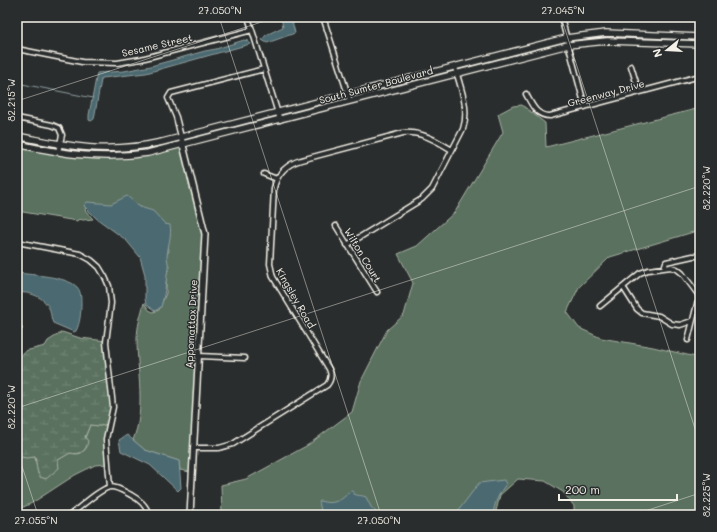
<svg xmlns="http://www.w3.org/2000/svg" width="717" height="532" font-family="Mali,sans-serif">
  <defs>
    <pattern id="wetland-marsh" width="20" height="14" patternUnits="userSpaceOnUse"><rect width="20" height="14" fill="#5a715e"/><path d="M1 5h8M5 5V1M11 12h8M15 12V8" fill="none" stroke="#728675"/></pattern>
  </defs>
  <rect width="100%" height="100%" fill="#2a2d2e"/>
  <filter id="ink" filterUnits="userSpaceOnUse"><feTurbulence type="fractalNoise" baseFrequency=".025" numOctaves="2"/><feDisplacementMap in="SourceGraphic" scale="8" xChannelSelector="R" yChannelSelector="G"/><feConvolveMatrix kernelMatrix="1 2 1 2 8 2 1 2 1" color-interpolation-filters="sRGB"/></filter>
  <g filter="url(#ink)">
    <path fill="#5a715e" stroke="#a7b1a3" d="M522 105 545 123 546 147 700 108V230L610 257 579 287 567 312 579 328 601 338 653 347 700 358V515H574V506L563 492 545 481 518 479 500 495 495 515H222L221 485 246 479 308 445 352 412 361 381 387 330 404 315 413 283 398 254 417 246 455 212 503 132 498 114 513 106Z
      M17 146 67 156 106 158 182 147 203 235 190 472 180 470 179 461 145 450 133 440C146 409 137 372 137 339 137 327 141 314 144 303L149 310 153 312 159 310 166 293V276L169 267 165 257 169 251 167 240 142 208 128 199 117 204 87 206 85 210 93 219 83 220 79 219 77 221 17 211V169L18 162 17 161Z
      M108 424V464L95 465 75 475 32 503 19 509 17 508V455L35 457 38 474 58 460 70 453C79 455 82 454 87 447L85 438 90 425 100 426Z"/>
    <path fill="url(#wetland-marsh)" stroke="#a7b1a3" d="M62 332 80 338 107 341 106 365 111 383 112 403 108 424 100 426 90 425 85 437 88 441C86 452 80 455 70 453L58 460 59 468 46 479 40 477C36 471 37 464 35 457L26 458 17 456V360L25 351 45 346 48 341Z"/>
    <path fill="#4b696f" stroke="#8f9f9f" d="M281 17H291L295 33 267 43 262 40 266 35 283 27Z
      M244 40 248 41 250 44 146 73 102 78 101 80 94 119 91 121 89 120V115L97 73 124 71 151 66 205 51 216 49Z
      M127 196 140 207 153 211 165 224 170 225C172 235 168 245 167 256 167 260 169 264 168 268 166 281 165 294 161 307L155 311 146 304 145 299V275L140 257 126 240 96 218 84 206 87 202 111 204Z
      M17 273C32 275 66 276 77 287 81 291 81 298 81 304 81 313 80 323 76 331L74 332 53 323C51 319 51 314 50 310 45 297 30 291 17 293Z
      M127 435 145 450 179 461 181 488 178 491 150 465 121 451 119 440Z
      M504 480 506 484C499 494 494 503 493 515H455L479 483Z
      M350 491H353L354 492V494C357 496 362 495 366 497L371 507 376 512 375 515H322L319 502 320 501C333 505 342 501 350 491Z"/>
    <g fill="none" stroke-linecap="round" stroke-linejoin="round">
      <path stroke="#8f9f9f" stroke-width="1" d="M17 83 93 98"/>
      <g stroke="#f4f1e8" stroke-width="7">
        <path id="minor" d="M248 17 280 120
          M323 17 350 101
          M561 17 585 107
          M17 49 82 62 117 63 141 59 252 30
          M631 66 639 92
          M526 94C532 105 536 116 550 116L700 76
          M17 118 52 125 59 128 62 135 58 152
          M181 137 176 117 168 98 171 93 264 69
          M264 174 277 179
          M336 226 377 292
          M17 242 80 254 91 260 99 267 105 277 109 286 111 303 106 342 113 407 106 439 110 487
          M347 245 422 199 432 189 463 129C470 108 460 87 455 67
          M664 268 666 262 693 256H700
          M623 287 637 309 642 313 659 316 672 324 680 325 692 321
          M600 306 640 273 648 270 671 267 677 269 682 273 700 297
          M17 325 19 328
          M688 340 697 304 700 300
          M199 356 245 358
          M194 448H219L233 444 327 385C331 380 332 375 329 369L273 277 270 264 274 188C277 174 287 164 301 160L403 133C421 131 437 141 452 150
          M70 515C78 509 102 487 111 487 118 487 125 492 131 495 140 500 146 505 149 515"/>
      </g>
      <g stroke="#f4f1e8" stroke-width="8">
        <path id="tertiary" d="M181 137 205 234 190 515"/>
      </g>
      <g stroke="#f4f1e8" stroke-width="8">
        <path id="secondary" d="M17 136C70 147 109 154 162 142L566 38 606 33 700 37
          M17 144C63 154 101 160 148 153L568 45 607 41 700 44"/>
      </g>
      <use href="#minor" stroke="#2a2d2e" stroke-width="4"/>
      <use href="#tertiary" stroke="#2a2d2e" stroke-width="5"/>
      <use href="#secondary" stroke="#2a2d2e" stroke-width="5.5"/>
    </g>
  </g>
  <path fill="none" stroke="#f4f1e8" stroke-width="1" stroke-opacity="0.45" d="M219 17 381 515M561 17 700 444M17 101 277 17M17 408 700 186M17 451 38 515M633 515 700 493"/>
  <g text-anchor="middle" stroke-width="3" stroke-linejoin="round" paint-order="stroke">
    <g font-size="10" fill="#f4f1e8" stroke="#2a2d2e">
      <text transform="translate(157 45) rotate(-13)" y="4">Sesame Street</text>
      <text transform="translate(376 85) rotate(-15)" y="4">South Sumter Boulevard</text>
      <text transform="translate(606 93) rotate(-15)" y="4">Greenway Drive</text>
      <text transform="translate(363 255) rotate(59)" y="4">Wilton Court</text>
      <text transform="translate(296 298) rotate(60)" y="4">Kingsley Road</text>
      <text transform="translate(191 324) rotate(-87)" y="4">Appomattox Drive</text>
    </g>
  </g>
  <rect width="717" height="532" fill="none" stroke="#2a2d2e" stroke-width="44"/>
  <g transform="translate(667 50) rotate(252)" stroke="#2a2d2e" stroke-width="3" paint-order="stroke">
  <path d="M0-3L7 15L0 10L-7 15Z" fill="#f4f1e8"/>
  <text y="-6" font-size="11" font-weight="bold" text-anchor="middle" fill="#f4f1e8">N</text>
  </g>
  <path d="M559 494v6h118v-6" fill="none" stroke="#f4f1e8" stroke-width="2"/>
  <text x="565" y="494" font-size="12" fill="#f4f1e8" stroke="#2a2d2e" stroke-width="3" paint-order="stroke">200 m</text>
  <rect x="22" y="22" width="673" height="488" fill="none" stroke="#f4f1e8" stroke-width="1.5"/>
  <g font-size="10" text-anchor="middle" fill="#f4f1e8">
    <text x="220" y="14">27.050°N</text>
    <text x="563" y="14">27.045°N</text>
    <text transform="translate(11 100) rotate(-90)" y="4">82.215°W</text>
    <text transform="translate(706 188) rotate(-90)" y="4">82.220°W</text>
    <text transform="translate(11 407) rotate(-90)" y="4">82.220°W</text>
    <text transform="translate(706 495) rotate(-90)" y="4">82.225°W</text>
    <text x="36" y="524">27.055°N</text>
    <text x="379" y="524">27.050°N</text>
  </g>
</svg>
